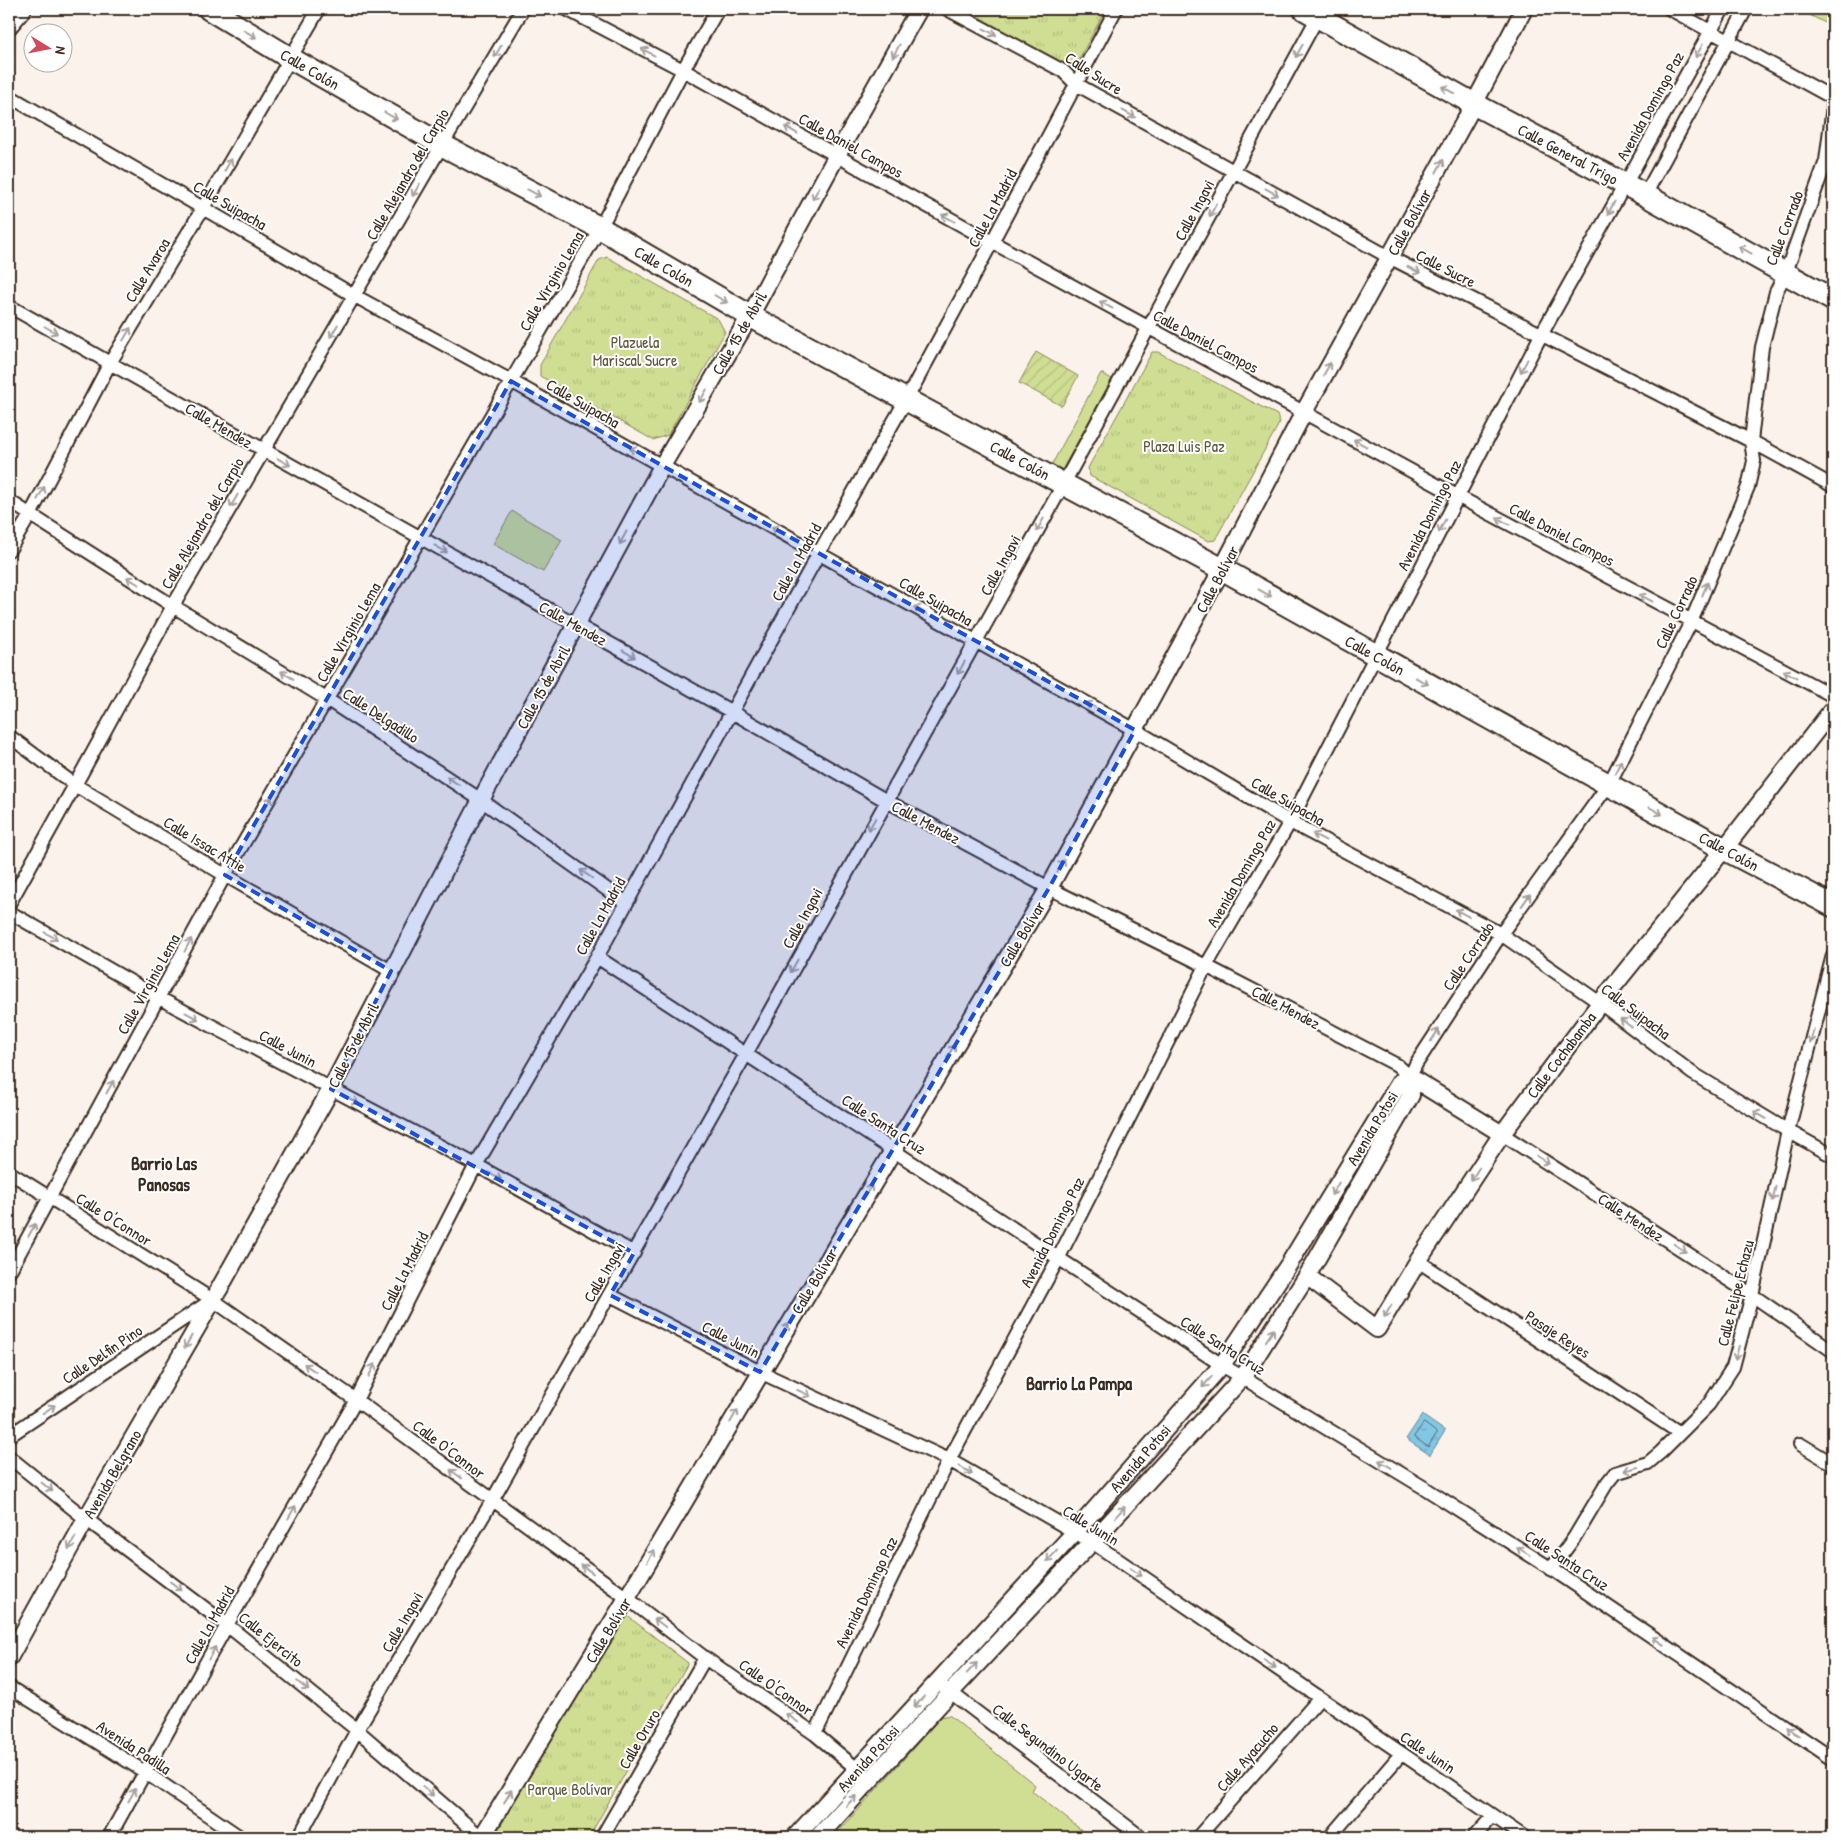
<svg xmlns="http://www.w3.org/2000/svg" width="1842" height="1846" font-family="'Patrick Hand',sans-serif">
  <defs>
    <pattern id="park-tufts" width="24" height="20" patternUnits="userSpaceOnUse" patternTransform="scale(1.25)"><rect width="24" height="20" fill="#cfde92"/><path d="M3 7l-1-3M5 7V3M7 7l1-3M15 17l-1-3M17 17v-4M19 17l1-3" fill="none" stroke="#b3bf7d"/></pattern>
    <pattern id="garden-furrows" width="10" height="10" patternUnits="userSpaceOnUse" patternTransform="scale(1.25)"><rect width="10" height="10" fill="#cfde92"/><path d="M-1 1l2-2M0 10L10 0M9 11l2-2" fill="none" stroke="#b3bf7d"/></pattern>
    <pattern id="water-ripples" width="26" height="14" patternUnits="userSpaceOnUse" patternTransform="scale(1.25)"><rect width="26" height="14" fill="#82c7e3"/><path d="M2 4q2-2 4 0t4 0M15 11q2-2 4 0t4 0" fill="none" stroke="#71abc2"/></pattern>
  </defs>
  <rect width="100%" height="100%" fill="#fbf3eb"/>
  <filter id="ink" filterUnits="userSpaceOnUse"><feTurbulence type="fractalNoise" baseFrequency=".02" numOctaves="2"/><feDisplacementMap in="SourceGraphic" scale="10" xChannelSelector="R" yChannelSelector="G"/><feConvolveMatrix kernelMatrix="1 2 1 2 8 2 1 2 1" color-interpolation-filters="sRGB"/></filter>
  <g filter="url(#ink)">
    <path fill="#cfde92" stroke="#858458" d="M1798 9H1833V27Z
      M1101 373 1112 379 1062 470 1057 472 1050 468Z
      M512 511 562 540 543 572 493 544Z
      M949 1715 1035 1785 1032 1791 1090 1837H834L941 1717Z"/>
    <path fill="url(#park-tufts)" stroke="#858458" d="M964 9H1106L1079 59 1071 65H1064Z
      M607 257 718 319 725 332 668 435 653 440 540 376V365L599 260Z
      M1152 352H1158L1277 415 1280 422 1215 540 1208 541 1090 476 1088 468Z
      M625 1614 688 1663 589 1837H494Z"/>
    <path fill="url(#garden-furrows)" stroke="#858458" d="M1036 352 1078 376 1062 406 1019 383Z"/>
    <path fill="url(#water-ripples)" stroke="#668894" d="M1422 1415 1445 1431 1430 1455 1406 1439Z"/>
    <g fill="none" stroke-linecap="round" stroke-linejoin="round">
      <path stroke="#57696d" stroke-width="1" d="M1424 1423 1437 1433 1428 1447 1414 1437Z"/>
      <g stroke="#3b2a1e" stroke-width="16">
        <path id="minor" d="M566 9 683 70 992 242 1457 496 1833 696
          M947 9 1063 71 1076 84 1389 257 1751 441 1833 486
          M1670 9 1833 98
          M9 96 355 296 511 381 662 466 1135 730 1290 822 1501 934 1600 1003 1692 1073 1788 1131 1833 1156
          M1645 195 1746 9
          M9 306 264 450 732 712 885 800 1049 888 1206 966 1397 1065 1410 1077 1416 1064 1501 934 1609 784 1691 622 1748 487 1754 461 1751 441 1762 347 1776 292 1786 272 1826 161 1833 106
          M9 501 173 606 328 700 481 800 626 903
          M9 550 30 515 110 363 203 208 319 9
          M9 736 75 785 225 875 391 971
          M9 904 75 785 173 606 442 145 523 9
          M9 912 159 998 476 1165 634 1253
          M597 957 1222 1365 1423 1487 1558 1573 1833 1759
          M1502 1134 1752 1295 1833 1351
          M9 1172 213 1300 356 1400 627 1598 705 1658 815 1734 863 1774
          M1418 1261 1680 1433
          M9 1272 225 875 600 228 683 70 718 9
          M610 1295 760 1372 949 1460 1092 1542 1524 1837
          M9 1436 212 1300
          M1800 1444 1833 1464
          M9 1457 86 1519 227 1625 357 1730 481 1837
          M1551 1569 1574 1538 1607 1483 1615 1473 1648 1463 1661 1452 1709 1404 1733 1367 1752 1295 1788 1131 1833 955
          M937 1682 1141 1837
          M9 1687 145 1772 240 1837
          M815 1734 949 1460 1058 1259 1206 966 1290 822 1541 335 1723 9
          M109 1837 227 1625 356 1400 476 1165 597 957 819 553 906 400 992 242 1116 9
          M299 1837 357 1730 492 1501 746 1054 1064 483 1321 11
          M602 1837 705 1658
          M1198 1837 1320 1698
          M1330 1837 1401 1754
          M1474 1837 1493 1816"/>
      </g>
      <g stroke="#3b2a1e" stroke-width="20">
        <path id="tertiary" d="M9 26 23 9
          M1410 1077 1502 1134
          M1307 1276 1377 1329 1418 1261 1502 1134 1600 1003 1724 849 1833 709
          M218 1291 331 1089 481 800 662 466 750 316 837 155 919 9
          M9 1658 86 1519 213 1300
          M482 1837 627 1598 1049 888 1222 569 1304 412 1474 104 1524 9
          M795 1837 1074 1533 1222 1365 1289 1264 1400 1082 1410 1077
          M818 1837 950 1693 1092 1542 1243 1377 1307 1276 1411 1095 1410 1077"/>
      </g>
      <g stroke="#3b2a1e" stroke-width="25">
        <path id="primary" d="M209 9 290 58 442 145 600 228 750 316 1222 569 1724 849 1833 906
          M1304 9 1474 104 1645 195 1833 300"/>
      </g>
      <use href="#minor" stroke="#fff" stroke-width="12"/>
      <use href="#tertiary" stroke="#fff" stroke-width="16"/>
      <use href="#primary" stroke="#fff" stroke-width="21"/>
    </g>
    <defs><path id="oneway-shaft" d="M-6 0H5M1.5-3L5.5 0L1.5 3" fill="none" stroke-width="1.6" stroke-linecap="round" stroke-linejoin="round" transform="scale(1.25)"/></defs>
    <g stroke="#a79f9a">
      <use href="#oneway-shaft" transform="translate(990 32) rotate(28)"/>
      <use href="#oneway-shaft" transform="translate(250 34) rotate(31)"/>
      <use href="#oneway-shaft" transform="translate(498 51) rotate(121)"/>
      <use href="#oneway-shaft" transform="translate(896 51) rotate(119)"/>
      <use href="#oneway-shaft" transform="translate(1299 51) rotate(119)"/>
      <use href="#oneway-shaft" transform="translate(1699 51) rotate(119)"/>
      <use href="#oneway-shaft" transform="translate(648 52) rotate(-152)"/>
      <use href="#oneway-shaft" transform="translate(1448 90) rotate(-151)"/>
      <use href="#oneway-shaft" transform="translate(1129 114) rotate(29)"/>
      <use href="#oneway-shaft" transform="translate(391 116) rotate(30)"/>
      <use href="#oneway-shaft" transform="translate(791 130) rotate(-151)"/>
      <use href="#oneway-shaft" transform="translate(228 165) rotate(-60)"/>
      <use href="#oneway-shaft" transform="translate(1440 166) rotate(-61)"/>
      <use href="#oneway-shaft" transform="translate(416 190) rotate(120)"/>
      <use href="#oneway-shaft" transform="translate(1272 192) rotate(29)"/>
      <use href="#oneway-shaft" transform="translate(534 193) rotate(28)"/>
      <use href="#oneway-shaft" transform="translate(816 193) rotate(118)"/>
      <use href="#oneway-shaft" transform="translate(1611 208) rotate(119)"/>
      <use href="#oneway-shaft" transform="translate(1213 210) rotate(118)"/>
      <use href="#oneway-shaft" transform="translate(948 218) rotate(-151)"/>
      <use href="#oneway-shaft" transform="translate(1745 250) rotate(-151)"/>
      <use href="#oneway-shaft" transform="translate(1414 270) rotate(27)"/>
      <use href="#oneway-shaft" transform="translate(721 299) rotate(30)"/>
      <use href="#oneway-shaft" transform="translate(1106 305) rotate(-151)"/>
      <use href="#oneway-shaft" transform="translate(51 330) rotate(30)"/>
      <use href="#oneway-shaft" transform="translate(334 331) rotate(121)"/>
      <use href="#oneway-shaft" transform="translate(127 334) rotate(-59)"/>
      <use href="#oneway-shaft" transform="translate(1524 366) rotate(118)"/>
      <use href="#oneway-shaft" transform="translate(1327 369) rotate(-61)"/>
      <use href="#oneway-shaft" transform="translate(703 396) rotate(120)"/>
      <use href="#oneway-shaft" transform="translate(1360 443) rotate(-151)"/>
      <use href="#oneway-shaft" transform="translate(636 451) rotate(-150)"/>
      <use href="#oneway-shaft" transform="translate(284 462) rotate(29)"/>
      <use href="#oneway-shaft" transform="translate(41 493) rotate(-62)"/>
      <use href="#oneway-shaft" transform="translate(234 501) rotate(120)"/>
      <use href="#oneway-shaft" transform="translate(1503 521) rotate(-152)"/>
      <use href="#oneway-shaft" transform="translate(1040 525) rotate(119)"/>
      <use href="#oneway-shaft" transform="translate(1442 526) rotate(117)"/>
      <use href="#oneway-shaft" transform="translate(778 530) rotate(-151)"/>
      <use href="#oneway-shaft" transform="translate(623 538) rotate(118)"/>
      <use href="#oneway-shaft" transform="translate(441 549) rotate(29)"/>
      <use href="#oneway-shaft" transform="translate(133 581) rotate(-148)"/>
      <use href="#oneway-shaft" transform="translate(1705 589) rotate(-67)"/>
      <use href="#oneway-shaft" transform="translate(1265 593) rotate(29)"/>
      <use href="#oneway-shaft" transform="translate(1646 598) rotate(-152)"/>
      <use href="#oneway-shaft" transform="translate(920 610) rotate(-150)"/>
      <use href="#oneway-shaft" transform="translate(629 654) rotate(29)"/>
      <use href="#oneway-shaft" transform="translate(961 668) rotate(120)"/>
      <use href="#oneway-shaft" transform="translate(1790 674) rotate(-152)"/>
      <use href="#oneway-shaft" transform="translate(287 675) rotate(-149)"/>
      <use href="#oneway-shaft" transform="translate(1422 681) rotate(29)"/>
      <use href="#oneway-shaft" transform="translate(1092 706) rotate(-151)"/>
      <use href="#oneway-shaft" transform="translate(1618 767) rotate(-63)"/>
      <use href="#oneway-shaft" transform="translate(453 781) rotate(-147)"/>
      <use href="#oneway-shaft" transform="translate(268 803) rotate(-60)"/>
      <use href="#oneway-shaft" transform="translate(1656 811) rotate(30)"/>
      <use href="#oneway-shaft" transform="translate(872 824) rotate(119)"/>
      <use href="#oneway-shaft" transform="translate(1319 837) rotate(-152)"/>
      <use href="#oneway-shaft" transform="translate(1061 866) rotate(-62)"/>
      <use href="#oneway-shaft" transform="translate(586 874) rotate(-145)"/>
      <use href="#oneway-shaft" transform="translate(1526 900) rotate(-54)"/>
      <use href="#oneway-shaft" transform="translate(1462 913) rotate(-152)"/>
      <use href="#oneway-shaft" transform="translate(51 936) rotate(30)"/>
      <use href="#oneway-shaft" transform="translate(188 945) rotate(-62)"/>
      <use href="#oneway-shaft" transform="translate(794 966) rotate(119)"/>
      <use href="#oneway-shaft" transform="translate(192 1016) rotate(28)"/>
      <use href="#oneway-shaft" transform="translate(1626 1023) rotate(-143)"/>
      <use href="#oneway-shaft" transform="translate(1435 1035) rotate(-56)"/>
      <use href="#oneway-shaft" transform="translate(1812 1036) rotate(104)"/>
      <use href="#oneway-shaft" transform="translate(951 1051) rotate(-59)"/>
      <use href="#oneway-shaft" transform="translate(110 1087) rotate(-61)"/>
      <use href="#oneway-shaft" transform="translate(352 1100) rotate(28)"/>
      <use href="#oneway-shaft" transform="translate(1760 1115) rotate(-149)"/>
      <use href="#oneway-shaft" transform="translate(1543 1160) rotate(33)"/>
      <use href="#oneway-shaft" transform="translate(1475 1174) rotate(123)"/>
      <use href="#oneway-shaft" transform="translate(495 1176) rotate(29)"/>
      <use href="#oneway-shaft" transform="translate(1335 1189) rotate(121)"/>
      <use href="#oneway-shaft" transform="translate(868 1191) rotate(-59)"/>
      <use href="#oneway-shaft" transform="translate(1774 1194) rotate(102)"/>
      <use href="#oneway-shaft" transform="translate(32 1230) rotate(-61)"/>
      <use href="#oneway-shaft" transform="translate(1680 1248) rotate(33)"/>
      <use href="#oneway-shaft" transform="translate(1388 1311) rotate(121)"/>
      <use href="#oneway-shaft" transform="translate(785 1330) rotate(-59)"/>
      <use href="#oneway-shaft" transform="translate(1270 1335) rotate(-57)"/>
      <use href="#oneway-shaft" transform="translate(188 1342) rotate(120)"/>
      <use href="#oneway-shaft" transform="translate(1737 1353) rotate(105)"/>
      <use href="#oneway-shaft" transform="translate(310 1368) rotate(-145)"/>
      <use href="#oneway-shaft" transform="translate(372 1370) rotate(-63)"/>
      <use href="#oneway-shaft" transform="translate(1207 1382) rotate(131)"/>
      <use href="#oneway-shaft" transform="translate(804 1393) rotate(25)"/>
      <use href="#oneway-shaft" transform="translate(49 1409) rotate(-34)"/>
      <use href="#oneway-shaft" transform="translate(734 1416) rotate(-60)"/>
      <use href="#oneway-shaft" transform="translate(1385 1464) rotate(-149)"/>
      <use href="#oneway-shaft" transform="translate(1631 1469) rotate(164)"/>
      <use href="#oneway-shaft" transform="translate(966 1470) rotate(30)"/>
      <use href="#oneway-shaft" transform="translate(456 1474) rotate(-143)"/>
      <use href="#oneway-shaft" transform="translate(47 1487) rotate(39)"/>
      <use href="#oneway-shaft" transform="translate(292 1512) rotate(-60)"/>
      <use href="#oneway-shaft" transform="translate(1120 1512) rotate(-48)"/>
      <use href="#oneway-shaft" transform="translate(72 1543) rotate(119)"/>
      <use href="#oneway-shaft" transform="translate(1523 1551) rotate(-148)"/>
      <use href="#oneway-shaft" transform="translate(651 1556) rotate(-60)"/>
      <use href="#oneway-shaft" transform="translate(1052 1556) rotate(133)"/>
      <use href="#oneway-shaft" transform="translate(587 1569) rotate(-144)"/>
      <use href="#oneway-shaft" transform="translate(1136 1572) rotate(34)"/>
      <use href="#oneway-shaft" transform="translate(176 1586) rotate(37)"/>
      <use href="#oneway-shaft" transform="translate(660 1623) rotate(-143)"/>
      <use href="#oneway-shaft" transform="translate(1658 1641) rotate(-146)"/>
      <use href="#oneway-shaft" transform="translate(212 1653) rotate(-61)"/>
      <use href="#oneway-shaft" transform="translate(1270 1664) rotate(34)"/>
      <use href="#oneway-shaft" transform="translate(972 1668) rotate(-47)"/>
      <use href="#oneway-shaft" transform="translate(303 1686) rotate(39)"/>
      <use href="#oneway-shaft" transform="translate(919 1702) rotate(132)"/>
      <use href="#oneway-shaft" transform="translate(792 1718) rotate(-145)"/>
      <use href="#oneway-shaft" transform="translate(1793 1731) rotate(-146)"/>
      <use href="#oneway-shaft" transform="translate(428 1791) rotate(41)"/>
      <use href="#oneway-shaft" transform="translate(132 1795) rotate(-61)"/>
      <use href="#oneway-shaft" transform="translate(508 1796) rotate(-59)"/>
      <use href="#oneway-shaft" transform="translate(851 1801) rotate(-47)"/>
    </g>
  </g>
  <path fill="#1d4ed8" fill-opacity="0.2" stroke="#1d4ed8" stroke-width="4" stroke-dasharray="10 6" stroke-linejoin="round" d="M511 381 1135 730 1049 888 760 1372 610 1295 634 1253 331 1089 391 971 225 875Z"/>
  <g text-anchor="middle" stroke-width="4" stroke-linejoin="round" paint-order="stroke">
    <g font-size="16" fill="#3b2a1e" stroke="#fff">
      <text transform="translate(310 69) rotate(30)" y="6">Calle Colón</text>
      <text transform="translate(1094 73) rotate(33)" y="6">Calle Sucre</text>
      <text transform="translate(1650 106) rotate(-61)" y="6">Avenida Domingo Paz</text>
      <text transform="translate(851 145) rotate(29)" y="6">Calle Daniel Campos</text>
      <text transform="translate(1568 154) rotate(28)" y="6">Calle General Trigo</text>
      <text transform="translate(407 174) rotate(-60)" y="6">Calle Alejandro del Carpio</text>
      <text transform="translate(230 205) rotate(30)" y="6">Calle Suipacha</text>
      <text transform="translate(992 208) rotate(-62)" y="6">Calle La Madrid</text>
      <text transform="translate(1194 210) rotate(-62)" y="6">Calle Ingavi</text>
      <text transform="translate(1409 222) rotate(-61)" y="6">Calle Bolívar</text>
      <text transform="translate(1784 228) rotate(-69)" y="6">Calle Corrado</text>
      <text transform="translate(664 266) rotate(30)" y="6">Calle Colón</text>
      <text transform="translate(1446 268) rotate(27)" y="6">Calle Sucre</text>
      <text transform="translate(147 270) rotate(-59)" y="6">Calle Avaroa</text>
      <text transform="translate(551 281) rotate(-60)" y="6">Calle Virginio Lema</text>
      <text transform="translate(739 333) rotate(-60)" y="6">Calle 15 de Abril</text>
      <text transform="translate(1206 341) rotate(28)" y="6">Calle Daniel Campos</text>
      <text transform="translate(583 403) rotate(30)" y="6">Calle Suipacha</text>
      <text transform="translate(219 425) rotate(30)" y="6">Calle Mendez</text>
      <text transform="translate(1020 460) rotate(28)" y="6">Calle Colón</text>
      <text transform="translate(1429 515) rotate(-63)" y="6">Avenida Domingo Paz</text>
      <text transform="translate(202 523) rotate(-60)" y="6">Calle Alejandro del Carpio</text>
      <text transform="translate(1562 534) rotate(28)" y="6">Calle Daniel Campos</text>
      <text transform="translate(796 562) rotate(-61)" y="6">Calle La Madrid</text>
      <text transform="translate(1000 565) rotate(-61)" y="6">Calle Ingavi</text>
      <text transform="translate(1217 579) rotate(-62)" y="6">Calle Bolívar</text>
      <text transform="translate(936 601) rotate(30)" y="6">Calle Suipacha</text>
      <text transform="translate(1676 612) rotate(-65)" y="6">Calle Corrado</text>
      <text transform="translate(573 623) rotate(29)" y="6">Calle Mendez</text>
      <text transform="translate(348 632) rotate(-60)" y="6">Calle Virginio Lema</text>
      <text transform="translate(1375 655) rotate(29)" y="6">Calle Colón</text>
      <text transform="translate(543 687) rotate(-61)" y="6">Calle 15 de Abril</text>
      <text transform="translate(381 715) rotate(33)" y="6">Calle Delgadillo</text>
      <text transform="translate(1288 801) rotate(30)" y="6">Calle Suipacha</text>
      <text transform="translate(926 822) rotate(28)" y="6">Calle Mendez</text>
      <text transform="translate(205 844) rotate(31)" y="6">Calle Issac Attie</text>
      <text transform="translate(1729 851) rotate(28)" y="6">Calle Colón</text>
      <text transform="translate(1241 873) rotate(-60)" y="6">Avenida Domingo Paz</text>
      <text transform="translate(600 916) rotate(-61)" y="6">Calle La Madrid</text>
      <text transform="translate(802 918) rotate(-61)" y="6">Calle Ingavi</text>
      <text transform="translate(1022 934) rotate(-59)" y="6">Calle Bolívar</text>
      <text transform="translate(1468 956) rotate(-56)" y="6">Calle Corrado</text>
      <text transform="translate(148 984) rotate(-61)" y="6">Calle Virginio Lema</text>
      <text transform="translate(1286 1007) rotate(28)" y="6">Calle Mendez</text>
      <text transform="translate(1636 1011) rotate(37)" y="6">Calle Suipacha</text>
      <text transform="translate(353 1045) rotate(-63)" y="6">Calle 15 de Abril</text>
      <text transform="translate(288 1048) rotate(28)" y="6">Calle Junin</text>
      <text transform="translate(1561 1055) rotate(-53)" y="6">Calle Cochabamba</text>
      <text transform="translate(884 1124) rotate(33)" y="6">Calle Santa Cruz</text>
      <text transform="translate(1372 1128) rotate(-59)" y="6">Avenida Potosi</text>
      <text transform="translate(1631 1217) rotate(33)" y="6">Calle Mendez</text>
      <text transform="translate(114 1219) rotate(32)" y="6">Calle O'Connor</text>
      <text transform="translate(1052 1232) rotate(-63)" y="6">Avenida Domingo Paz</text>
      <text transform="translate(404 1271) rotate(-63)" y="6">Calle La Madrid</text>
      <text transform="translate(604 1272) rotate(-60)" y="6">Calle Ingavi</text>
      <text transform="translate(814 1281) rotate(-59)" y="6">Calle Bolívar</text>
      <text transform="translate(1735 1293) rotate(-76)" y="6">Calle Felipe Echazu</text>
      <text transform="translate(1558 1334) rotate(33)" y="6">Pasaje Reyes</text>
      <text transform="translate(731 1339) rotate(27)" y="6">Calle Junin</text>
      <text transform="translate(1223 1345) rotate(32)" y="6">Calle Santa Cruz</text>
      <text transform="translate(102 1354) rotate(-34)" y="6">Calle Delfin Pino</text>
      <text transform="translate(449 1449) rotate(37)" y="6">Calle O'Connor</text>
      <text transform="translate(1140 1458) rotate(-49)" y="6">Avenida Potosi</text>
      <text transform="translate(112 1474) rotate(-60)" y="6">Avenida Belgrano</text>
      <text transform="translate(1091 1525) rotate(31)" y="6">Calle Junin</text>
      <text transform="translate(1567 1560) rotate(33)" y="6">Calle Santa Cruz</text>
      <text transform="translate(866 1592) rotate(-64)" y="6">Avenida Domingo Paz</text>
      <text transform="translate(402 1622) rotate(-60)" y="6">Calle Ingavi</text>
      <text transform="translate(209 1625) rotate(-61)" y="6">Calle La Madrid</text>
      <text transform="translate(608 1630) rotate(-59)" y="6">Calle Bolívar</text>
      <text transform="translate(271 1639) rotate(39)" y="6">Calle Ejercito</text>
      <text transform="translate(776 1687) rotate(35)" y="6">Calle O'Connor</text>
      <text transform="translate(639 1739) rotate(-60)" y="6">Calle Oruro</text>
      <text transform="translate(134 1747) rotate(33)" y="6">Avenida Padilla</text>
      <text transform="translate(1048 1747) rotate(37)" y="6">Calle Segundino Ugarte</text>
      <text transform="translate(1428 1752) rotate(34)" y="6">Calle Junin</text>
      <text transform="translate(1247 1757) rotate(-49)" y="6">Calle Ayacucho</text>
      <text transform="translate(868 1758) rotate(-48)" y="6">Avenida Potosi</text>
    </g>
    <g font-size="16" fill="#60573b" stroke="#fff">
      <text x="635" y="348">Plazuela<tspan x="635" dy="18">Mariscal Sucre</tspan></text>
      <text x="1184" y="452">Plaza Luis Paz</text>
      <text x="570" y="1795">Parque Bolívar</text>
    </g>
    <g font-size="18" font-weight="bold" fill="#3b2a1e" stroke="#fff">
      <text x="164" y="1170">Barrio Las<tspan x="164" dy="21">Panosas</tspan></text>
      <text x="1079" y="1390">Barrio La Pampa</text>
    </g>
  </g>
  <rect width="1842" height="1846" fill="none" stroke="#fff" stroke-width="30"/>
  <rect x="15" y="15" width="1812" height="1816" fill="none" stroke="#3b2a1e" stroke-width="2" filter="url(#ink)"/>
  <g transform="translate(48 48) rotate(100)"><circle r="24" fill="#ffffff" stroke="#b1aaa5"/>
  <path d="M0-4L9 19L0 12L-9 19Z" fill="#d1495b"/>
  <text y="-8" font-size="14" font-weight="bold" text-anchor="middle" fill="#3b2a1e">N</text>
  </g>
</svg>
